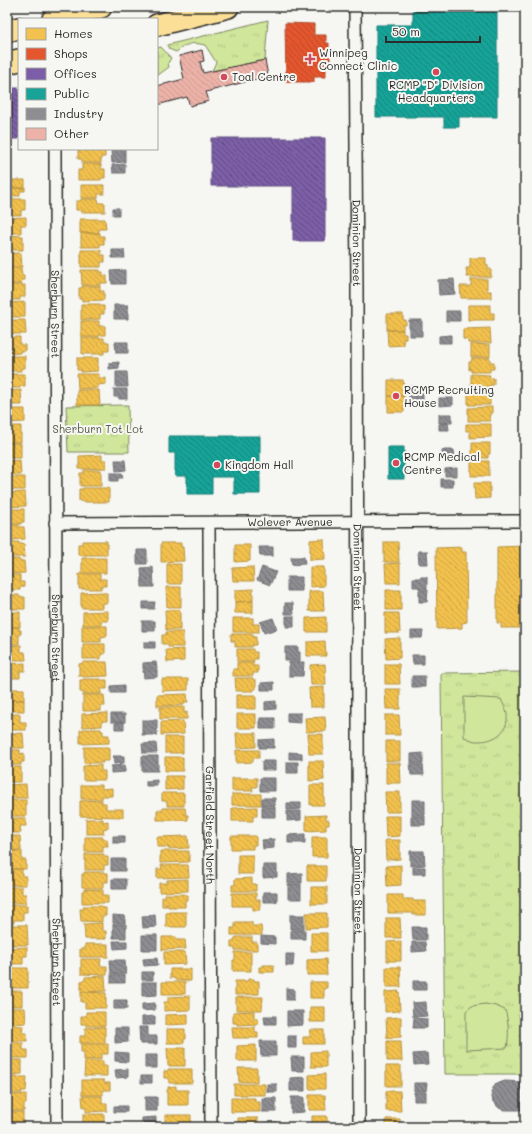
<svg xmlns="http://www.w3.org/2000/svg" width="532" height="1134" font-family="Mali,sans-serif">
  <defs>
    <pattern id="grass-tufts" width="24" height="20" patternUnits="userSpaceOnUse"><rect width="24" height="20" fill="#d0e69b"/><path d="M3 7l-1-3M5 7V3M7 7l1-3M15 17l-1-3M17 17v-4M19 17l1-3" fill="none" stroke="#b3c586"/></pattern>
    <pattern id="homes-back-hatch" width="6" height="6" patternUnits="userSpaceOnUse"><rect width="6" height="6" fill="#f2c14e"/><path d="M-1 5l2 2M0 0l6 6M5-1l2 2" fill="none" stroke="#d0a644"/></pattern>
    <pattern id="shops-back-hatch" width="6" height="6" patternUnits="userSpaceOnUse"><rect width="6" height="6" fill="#e4572e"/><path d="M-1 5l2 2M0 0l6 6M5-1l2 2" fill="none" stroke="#b94827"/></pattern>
    <pattern id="offices-back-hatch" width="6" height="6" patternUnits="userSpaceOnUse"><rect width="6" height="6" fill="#7b5ea7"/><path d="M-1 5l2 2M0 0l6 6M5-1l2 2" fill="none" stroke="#604a80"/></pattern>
    <pattern id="public-back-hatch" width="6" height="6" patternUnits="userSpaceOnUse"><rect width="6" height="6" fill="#17a398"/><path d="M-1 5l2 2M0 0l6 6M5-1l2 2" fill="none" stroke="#15857c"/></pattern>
    <pattern id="industry-back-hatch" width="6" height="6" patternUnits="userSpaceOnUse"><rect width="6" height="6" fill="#8d8d92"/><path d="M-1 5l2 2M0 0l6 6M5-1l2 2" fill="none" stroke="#737377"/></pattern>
    <pattern id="building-back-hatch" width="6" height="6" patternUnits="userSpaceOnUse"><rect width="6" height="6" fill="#ecb2a8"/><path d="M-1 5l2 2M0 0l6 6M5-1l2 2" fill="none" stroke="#cb9991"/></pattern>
  </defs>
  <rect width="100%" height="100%" fill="#f6f6f2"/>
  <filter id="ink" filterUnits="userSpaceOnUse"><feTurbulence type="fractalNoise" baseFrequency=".025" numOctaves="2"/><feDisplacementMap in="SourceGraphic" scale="8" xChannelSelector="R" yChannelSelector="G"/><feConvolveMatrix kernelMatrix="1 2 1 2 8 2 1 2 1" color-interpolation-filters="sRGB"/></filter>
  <g filter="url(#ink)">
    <path fill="url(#grass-tufts)" stroke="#7e8863" d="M268 20 265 60 212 71 216 62 205 45C191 42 188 43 176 52L169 49 167 45Z
      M161 47 171 58 168 63 169 67 157 76V48Z
      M128 405 129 452H68L66 406Z
      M525 672V1074H445L441 673Z"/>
    <path fill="#d0e69b" stroke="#7e8863" d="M464 697 501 699C503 704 506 709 507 714 509 733 493 742 476 741 472 741 468 738 464 737Z
      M485 1004 496 1006 505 1010C509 1022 509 1035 507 1048L466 1050V1011L472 1006Z"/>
    <path fill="url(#homes-back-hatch)" stroke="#b69444" d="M78 149 105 150V157H101V163H82V159H78Z
      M82 164H101V169H105V178H101V180H78V170H82Z
      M7 180H25V188H7Z
      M81 185H104V194H98V198H81Z
      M7 188H25V191H20V196H7Z
      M7 199H25V210H21V215H7Z
      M81 199H98L99 203H105V212H81V210H76V201H80Z
      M26 217V225H21V233H7V218Z
      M80 219H105L106 229H99V233H80Z
      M81 233H100V236H104V244H100V247H81Z
      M7 235 23 236V250H7Z
      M81 250H101V255H105V262H101V267H81Z
      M7 253H21L22 267H7Z
      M470 258H486V265H488V269H491V277H467L466 268H470Z
      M7 268H21L22 276H24V280H21L22 284H7Z
      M81 270H100V272H103V276H107V283H100V285H82Z
      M471 279H487V291H491V298H461L460 286H471Z
      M7 285H25V297H20V300H7Z
      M82 286H100V291H104V300L82 301V299H79V288H82Z
      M25 302V317H7V303Z
      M81 304H100L99 306H104V314H100V319L81 320Z
      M468 305H490V313H494V320H468Z
      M387 314H403V320H406V325H403V330H387Z
      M7 320H25L26 334H7Z
      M81 321H99V326H105V335H99V337H81Z
      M490 328 491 343H468V340L463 339V329Z
      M387 330H403V334H406V339H403L404 345 388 346Z
      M7 337H20V345H25V351H20V353L7 354Z
      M82 338H104V342H109V351H104V354H82Z
      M471 344 490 345V357H471Z
      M7 356H25V368H21V371H7Z
      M77 358H98V371L81 372V370H77Z
      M472 358H490V362H494V369H490V372H471V369L469 370V362H471Z
      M7 374H25V386H20V388H7Z
      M77 374H99V378H106V384L98 385V388L78 389Z
      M471 374 490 375 489 378H494V385H490V387H471Z
      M388 380H403L404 386H406V392H404V396H388Z
      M21 390 22 405H7V391Z
      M77 390H99L100 405H77Z
      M490 391V405H468V392Z
      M388 396H404V400H406L407 405H404V412H388Z
      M492 407V413H490V421H468V408Z
      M7 409H25V422L7 423Z
      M466 424H491V437L470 438V431H466Z
      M7 426H21V442H7Z
      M7 443H21V458H7Z
      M472 443H490V454H488V458H472Z
      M102 455V460H106V468L79 469V456Z
      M20 460 21 475H7V461Z
      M471 461H489V476H471Z
      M84 470H101V486H80V473H84Z
      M7 477H25V490H7Z
      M474 483H490V498L475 499Z
      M83 488H109V502H82V501H79V489H83Z
      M25 492 26 506 7 507V493Z
      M7 509H24V522H21V524H7Z
      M7 525H19V527H24L25 539 7 540Z
      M324 539 325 559 310 560V540Z
      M82 541H107V555H78V544H82Z
      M7 542H19V544H24L25 557H7Z
      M384 542H398L399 562H384Z
      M161 543H181V547H183L184 561 161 562Z
      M235 545H250V561L235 562Z
      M525 546V628H501V623H497V547Z
      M462 547V552H466L467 622 462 623V628L437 629 436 548Z
      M82 558H106V573H82Z
      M7 559H19V561H24L25 573 7 574Z
      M400 563V583H386L385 564Z
      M167 564H181V584H167Z
      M253 567 254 581H233L232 568Z
      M310 567H324V586L310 587Z
      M79 574H100V579H106V586H101V589H79Z
      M7 575H20V582H24V587H20V590H7Z
      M166 587H181V607H167Z
      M253 589V601L235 602V590Z
      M386 590H401V610H386Z
      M309 591H323L324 611H309Z
      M103 592V593H107V603H102V608H81V593Z
      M7 595H19V597H25V609H7Z
      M253 601V613H235V602Z
      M165 610H180V630H166Z
      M108 611V621H101V625H83V612Z
      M7 612H20V627H7Z
      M385 613H399L400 633H385Z
      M326 617V632H306V618Z
      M233 618H253V624H259V632H233Z
      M82 626H107V636L101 637V642H82Z
      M19 627V630H21V634H19V644H7V628Z
      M166 632H183V647H168V644H162V635H166Z
      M231 634H253V637H256V645H252V647H235V641H231Z
      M400 638V658L386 659 385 639Z
      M325 641 326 656H307V642Z
      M83 644H105V654H101V659H83Z
      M21 645V652H25L26 660H7V646Z
      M184 649V661L167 662 166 650Z
      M237 649H253V652H257V659H253L254 662H237Z
      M83 662H107L108 676 83 677V676H79V664L83 663Z
      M25 663V671H20V678H7V664Z
      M237 663H253V666H258V673H253V676H233V669H237Z
      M325 664 326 685H311L310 665Z
      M385 664H399L400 684H385Z
      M235 678H253V680H256V689H253V691H236Z
      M83 679H101V680H107V689H101V694H83V692H80V680H83Z
      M162 679H188V690L162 691Z
      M324 687V707H310L309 688Z
      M7 689H24V700H7Z
      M385 689H400V709H386Z
      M187 694 188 702H184V705L157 706V695Z
      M83 695H104L105 706H101V711H83Z
      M236 695H256V709H236Z
      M7 700H24V711H7Z
      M160 707H184V713L187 712V719H160Z
      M107 713V721H102V726L82 727V714Z
      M7 714H20V722H26V730H7Z
      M237 714H256V728H237Z
      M385 715H399L400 735H385Z
      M325 717 326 731 306 732 305 718Z
      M183 721 184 734 161 735V722Z
      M83 729H101V731H103V735H109V743L83 744V743H80V730H83Z
      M23 733 24 748H7V734Z
      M236 733H256V747L237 748Z
      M308 734H323V754H309Z
      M165 737H183V753H165Z
      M386 741H400V761H386Z
      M84 747H109V761H102L103 763H84Z
      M7 750H20V754L24 753V762H21V765H7Z
      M236 750H259V758H253V762L236 763Z
      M165 757H183V771H165Z
      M309 761H323L324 780 309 781Z
      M386 763H400L401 783H386Z
      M101 765V771H105V780H83V766Z
      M7 767H21V782H7Z
      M165 776H183V789L165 790Z
      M232 778H257V787H252L253 791H232Z
      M26 784 27 798H7V785Z
      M81 785H102V789L112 788V796H102V799H81Z
      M310 785H324V805H310Z
      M385 792H400V812H386Z
      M162 793H184V806H167V801H162Z
      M232 794H261V805H232Z
      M7 800H26V816H7Z
      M102 800V803H106V809H123V817L80 816V801Z
      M257 807V816H253V821H232V808Z
      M163 808H185L186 815H188V820H157V810H163Z
      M326 815V820H329V825H326V830L306 831V816Z
      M385 816H400V836L386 837Z
      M7 818H26V826H20L21 833H7Z
      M86 819H103V822L108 821V828L103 829 104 834H86Z
      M7 836H20L21 850 7 851Z
      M188 836 189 848 168 849V847H157V837Z
      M231 836H256V845H253V849H231Z
      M85 837H103V839H107L108 846H103V852H85Z
      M312 837H327V857H312Z
      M385 840H400V859L386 860Z
      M22 851V860H26V869H7V852Z
      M160 851H189V862L160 863Z
      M85 854H104V857H108V865H104V870H85Z
      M238 855H253V874H238Z
      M161 865H188L189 877 157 878V869H162Z
      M401 865V885L387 886 386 866Z
      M307 866H326V881H307Z
      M22 869V876H26V885H7V870Z
      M84 872H104V873H108V882H103V888H85V887H82V874H85Z
      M252 878V884H256V891H232V885H235V879Z
      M188 879V891L159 892V883H167V880Z
      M7 887H22V894H26V903H7Z
      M311 887H327V904H311Z
      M84 889 103 890V895H108V903H82V891H84Z
      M232 893H256V900H260V910H253V906H232Z
      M165 894H185V895H188V900H185V907H168V903H166L167 906H162V897H165Z
      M388 895H403V899H413V901H426V915H413V913H388Z
      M7 905H27V912H23V920H14V923H8V920H7Z
      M83 906H102V908H106V916H102V922L81 921 80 909H84Z
      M166 912H186V927H166Z
      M306 913H327V927L306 928Z
      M386 918H400L401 938H386Z
      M235 922H252V926H261L262 935H231V928H235Z
      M102 923V931H106V939H85L84 924Z
      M7 925H27L28 945H11V933L7 934Z
      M311 933H327V951H311Z
      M162 937H176V940H185L186 949 162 950Z
      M236 937H252V942H257V950H235V948H231V942H234V939Z
      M401 941V961H387V942Z
      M85 944H108V957H80V949H85Z
      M27 947V956H23V964H7V948Z
      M164 952H185L186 964 164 965Z
      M235 952H251V971H233V960H235Z
      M81 959H101L100 966H107V975L81 974Z
      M326 959 327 975H307V960Z
      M263 965H274V972H259V967H263Z
      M386 967H400L401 987H386Z
      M7 968H28V988H11L12 976H7Z
      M170 969H191V981L175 980V978H170Z
      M105 976 106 991 81 992V981L85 980V977Z
      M248 979H254V981H259V994L235 995V981H248Z
      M162 982H185V994H162Z
      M310 982H327V988H324V998H310Z
      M7 991H22V1006H7Z
      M399 991 400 1011 385 1012V992Z
      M81 992 106 993V1008H85V1002H81Z
      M190 996V1010L164 1011V1002H168V997Z
      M236 997H263L262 1010H236Z
      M310 1007H325V1022H310Z
      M7 1008H25L26 1023 7 1024Z
      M254 1011V1018H258V1024L237 1025V1023H233V1012Z
      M86 1012H105V1026H86V1024H81V1016H86Z
      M188 1014V1024L165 1025V1015Z
      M401 1017V1037L387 1038 386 1018Z
      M7 1025 23 1026 22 1033H27V1041H7Z
      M105 1027V1043H80V1036H85V1028Z
      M232 1027H255V1032H258V1038H233Z
      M167 1029H185V1034H186V1039H184V1043H167Z
      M310 1030H324V1044H303V1037H310Z
      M387 1041H401L402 1061H387Z
      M7 1043H23V1050H28V1058H7Z
      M81 1044H108V1054H101V1059L84 1060V1052H81Z
      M256 1045V1061H237V1046Z
      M167 1048H185V1066H168Z
      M326 1051V1067H311V1052Z
      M7 1060H22V1074L7 1075Z
      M85 1061H103V1066H107V1076H84Z
      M386 1066H401V1086H386Z
      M238 1068H257V1082H239Z
      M168 1069H192V1083H169V1078H164V1071H168Z
      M325 1074V1089H309V1075Z
      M7 1077H27L26 1091H21L22 1093H7Z
      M82 1080H104V1083H110V1090H103V1095H82Z
      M234 1084H265V1095H234Z
      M176 1086V1090H188V1105H167V1090H168V1087Z
      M386 1091H400L401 1111H386Z
      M26 1094V1104H24V1111H7V1095Z
      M309 1095H325L326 1110H309Z
      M82 1096H102V1103H107V1111L86 1112V1107H83Z
      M231 1098H255V1102H260V1112H231Z
      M7 1112H23V1127H7Z
      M83 1114H104V1127H83Z
      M165 1115H191V1127L165 1126Z
      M312 1116H327V1126L326 1127H312Z
      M238 1118H258V1127H238Z
      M386 1119H400V1127H386Z"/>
    <path fill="url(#shops-back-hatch)" stroke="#ac4a2d" d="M285 23 314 24V35H326V43H329V56L330 57V61H329V66H326V77H314V82H286Z"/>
    <path fill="url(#offices-back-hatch)" stroke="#634f82" d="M7 88H19V139H7Z
      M211 138H325V241H293V186H211Z"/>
    <path fill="url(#public-back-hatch)" stroke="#1d7f77" d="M413 7H497V117H459V127H444V117H376V25H413Z
      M169 436H260V494H234V477H212V494H187V476H175V453H169Z
      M388 447H404V453H406V458L404 459V467H407V472H404V479H388Z"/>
    <path fill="url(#industry-back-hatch)" stroke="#707073" d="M125 149V162L112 163 111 150Z
      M125 164V173H113L112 165Z
      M113 208H119V215H113Z
      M112 250H124L125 258H112Z
      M125 270V284H112L111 271Z
      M454 279 455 294 439 295 438 280Z
      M114 305H128V319H114Z
      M446 311H460V321H446Z
      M409 320H422V336H409Z
      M451 335V343H439V336Z
      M115 342H128V353H116Z
      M119 362V368L109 369V363Z
      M116 372H127L128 387H116Z
      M409 386 423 387V403H409Z
      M114 389H127V399H119V397H114Z
      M439 398H453V405L439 406Z
      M439 414H452V423H439Z
      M448 423 449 430H439V424Z
      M442 450H454L455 459H442Z
      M115 460H125L126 470 116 471Z
      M457 468V476H445V469Z
      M110 473H122L123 478H118V481H110Z
      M441 479H453V487H441Z
      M259 547H273V556H260Z
      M137 550H147V564H137Z
      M418 551H427L428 564H419Z
      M291 557H304L305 564 292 565Z
      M153 567 154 587H142L141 568Z
      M262 567 276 572 270 585 257 580Z
      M287 577H302V591H287Z
      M420 577H427V589H419V587H413V578H420Z
      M419 590H428L427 602H419Z
      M143 602H155L154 609H143Z
      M285 603H293L294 614H285Z
      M286 616H294V627H286Z
      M273 618 277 629 264 633 260 622Z
      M142 621H155V631H142Z
      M411 631H423L422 638H411Z
      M144 642H155V648H144Z
      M285 647H298V652H300V661H285Z
      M412 655H424V664H413Z
      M156 662 157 669H143V663Z
      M289 662H304L303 676H289Z
      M143 670H157V677L144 678Z
      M412 676H425V687H412Z
      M274 682V690H261V683Z
      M124 685V693H111V686Z
      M276 701V709L265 710V702Z
      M287 713H301V723L287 722Z
      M111 714H125V722H111Z
      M260 718H275V729H260Z
      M142 720H157V735H142Z
      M124 722V729H115V723Z
      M274 739V748H259V740Z
      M156 743 157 753H143L142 744Z
      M289 752 302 753V759H289Z
      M423 753V764H411V754Z
      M113 756H124V763L114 764Z
      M142 756H158V771H142Z
      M262 761H275V770H262Z
      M287 762H298V773H287Z
      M125 765V772L111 773V766Z
      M410 765H423L424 775H411Z
      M260 778H275V791H260Z
      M157 780V786H146V781Z
      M262 798H275V806H262Z
      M412 800H425V815H412Z
      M287 803H301V809L287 810Z
      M262 807H275V817H262Z
      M287 811H301V820L287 821Z
      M411 816H425V825H411Z
      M305 834V843H288V835Z
      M113 836H125V843H113Z
      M274 839V848L263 849 262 840Z
      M410 851H424L425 865 410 866Z
      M111 859H125V871H111Z
      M263 865H277V877L263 878Z
      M413 867H425V874H413Z
      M302 873V883H288V874Z
      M112 879H126V889H112Z
      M288 884H301V899H288Z
      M263 892H277V902H263Z
      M113 915 125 916V923H113Z
      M155 915 156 927 143 928 142 916Z
      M290 915H304V929H290Z
      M113 924H126V938H113Z
      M412 927H426V940H413Z
      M291 930H305V939H291Z
      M142 935H157V950H142Z
      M261 936 275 937V944L261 943Z
      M113 941H127V948L114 949Z
      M412 942H425L426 951 412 952Z
      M286 954H294L293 966H286Z
      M157 958 158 965 144 966 143 959Z
      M110 960H125L126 974H111Z
      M142 972H153V980H142Z
      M111 975H125V983H111Z
      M413 981H426V990H413Z
      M142 982H157V995L142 996Z
      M286 988 294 989V1000H286Z
      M114 1000H127V1009H114Z
      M426 1002 427 1016 413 1017 412 1003Z
      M155 1003V1010L142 1011V1004Z
      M287 1011H303V1025L287 1026Z
      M155 1016V1025H142V1017Z
      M264 1016H276V1024H265Z
      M414 1018 427 1019V1028H413Z
      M139 1027H148V1036H157V1044H140Z
      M115 1028H128V1042L115 1043Z
      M288 1036H296V1048H288Z
      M260 1041H276V1056H261Z
      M115 1052 128 1053V1062L115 1061Z
      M427 1053 428 1064 414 1065 413 1054Z
      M145 1055H157V1068H145Z
      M291 1057H304V1071H292Z
      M128 1069V1077L116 1078 115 1070Z
      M141 1076H152V1083H141Z
      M305 1077V1091H290V1078Z
      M505 1081 525 1082V1110H504L499 1108 493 1102 491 1092 493 1088 496 1084Z
      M414 1083H427L426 1091H414Z
      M267 1084H277V1092H267Z
      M414 1092H426V1101H414Z
      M145 1097H157V1111H145Z
      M291 1097H304V1112L291 1113Z
      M262 1098H276V1112H262Z
      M114 1106H127V1112H114Z
      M156 1117V1126L142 1127V1118Z
      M277 1122V1127H264L263 1123Z"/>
    <path fill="url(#building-back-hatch)" stroke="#2b2b2b" d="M202 50 204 61 200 62 203 73 265 60 268 76 206 92 209 101 190 106 187 97 157 105V86L184 79 179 56Z"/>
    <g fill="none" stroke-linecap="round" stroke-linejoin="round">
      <g stroke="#2b2b2b" stroke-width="14">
        <g id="street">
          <path id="s1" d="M355 7 357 287 359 1127"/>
          <path id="s2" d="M55 149 57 1127"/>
          <path id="s3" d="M55 523 525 521"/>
          <path id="s4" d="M209 523 211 1127"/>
        </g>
      </g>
      <g stroke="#2b2b2b" stroke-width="24">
        <path id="highway" d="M53 19 101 7
          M157 25 228 7
          M7 31 19 28
          M7 63 19 60"/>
      </g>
      <use href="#street" stroke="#f6f6f2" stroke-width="11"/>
      <use href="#highway" stroke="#fbdf96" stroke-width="21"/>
    </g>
  </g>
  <g fill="#d1495b" stroke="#f6f6f2" stroke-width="1.5">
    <path d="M308 53h4v4h4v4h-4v4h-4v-4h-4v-4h4z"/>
    <circle cx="436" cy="72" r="4"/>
    <circle cx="224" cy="77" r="4"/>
    <circle cx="396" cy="396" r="4"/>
    <circle cx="396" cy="463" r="4"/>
    <circle cx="217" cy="465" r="4"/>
  </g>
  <g text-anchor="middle" stroke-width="4" stroke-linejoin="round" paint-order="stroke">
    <g font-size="11" fill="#2b2b2b" stroke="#f6f6f2" text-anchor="start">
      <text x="319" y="57">Winnipeg<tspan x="319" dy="13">Connect Clinic</tspan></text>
      <text x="232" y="81">Toal Centre</text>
      <text x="436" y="89" text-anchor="middle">RCMP "D" Division<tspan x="436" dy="13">Headquarters</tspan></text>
      <text x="404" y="394">RCMP Recruiting<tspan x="404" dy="13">House</tspan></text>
      <text x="404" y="461">RCMP Medical<tspan x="404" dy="13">Centre</tspan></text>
      <text x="225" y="469">Kingdom Hall</text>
    </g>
    <g font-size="11" fill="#2b2b2b" stroke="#f6f6f2">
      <text dy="4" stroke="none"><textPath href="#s1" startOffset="236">Dominion Street</textPath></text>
      <text dy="4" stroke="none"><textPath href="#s2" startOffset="165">Sherburn Street</textPath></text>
      <text dy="4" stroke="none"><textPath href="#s3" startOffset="235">Wolever Avenue</textPath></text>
      <text dy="4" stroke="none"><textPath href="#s1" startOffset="560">Dominion Street</textPath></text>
      <text dy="4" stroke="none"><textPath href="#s2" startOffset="489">Sherburn Street</textPath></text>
      <text dy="4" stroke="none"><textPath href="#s4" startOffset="302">Garfield Street North</textPath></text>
      <text dy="4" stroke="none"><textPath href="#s1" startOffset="884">Dominion Street</textPath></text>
      <text dy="4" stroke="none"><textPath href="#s2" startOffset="813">Sherburn Street</textPath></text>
    </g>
    <g font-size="11" fill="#545a47" stroke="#f6f6f2">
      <text x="98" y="433">Sherburn Tot Lot</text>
    </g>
  </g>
  <rect width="532" height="1134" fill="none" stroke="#f6f6f2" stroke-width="24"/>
  <rect x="12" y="12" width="508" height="1110" fill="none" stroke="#2b2b2b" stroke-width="1.5" filter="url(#ink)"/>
  <rect x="18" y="18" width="140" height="132" fill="#f6f6f2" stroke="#a5a5a2"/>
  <rect x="26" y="28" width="20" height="12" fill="#f2c14e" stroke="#a5a5a2"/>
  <text x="54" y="38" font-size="12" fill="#2b2b2b">Homes</text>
  <rect x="26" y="48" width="20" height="12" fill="#e4572e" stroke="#a5a5a2"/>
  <text x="54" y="58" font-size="12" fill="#2b2b2b">Shops</text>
  <rect x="26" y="68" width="20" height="12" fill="#7b5ea7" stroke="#a5a5a2"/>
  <text x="54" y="78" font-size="12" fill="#2b2b2b">Offices</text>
  <rect x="26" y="88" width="20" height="12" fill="#17a398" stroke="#a5a5a2"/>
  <text x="54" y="98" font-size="12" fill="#2b2b2b">Public</text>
  <rect x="26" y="108" width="20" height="12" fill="#8d8d92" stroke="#a5a5a2"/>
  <text x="54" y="118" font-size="12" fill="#2b2b2b">Industry</text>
  <rect x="26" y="128" width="20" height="12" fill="#ecb2a8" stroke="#a5a5a2"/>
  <text x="54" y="138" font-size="12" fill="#2b2b2b">Other</text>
  <path d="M386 36v6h94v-6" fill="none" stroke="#2b2b2b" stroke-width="2"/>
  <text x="392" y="36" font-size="12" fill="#2b2b2b" stroke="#f6f6f2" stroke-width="3" paint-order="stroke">50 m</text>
</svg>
